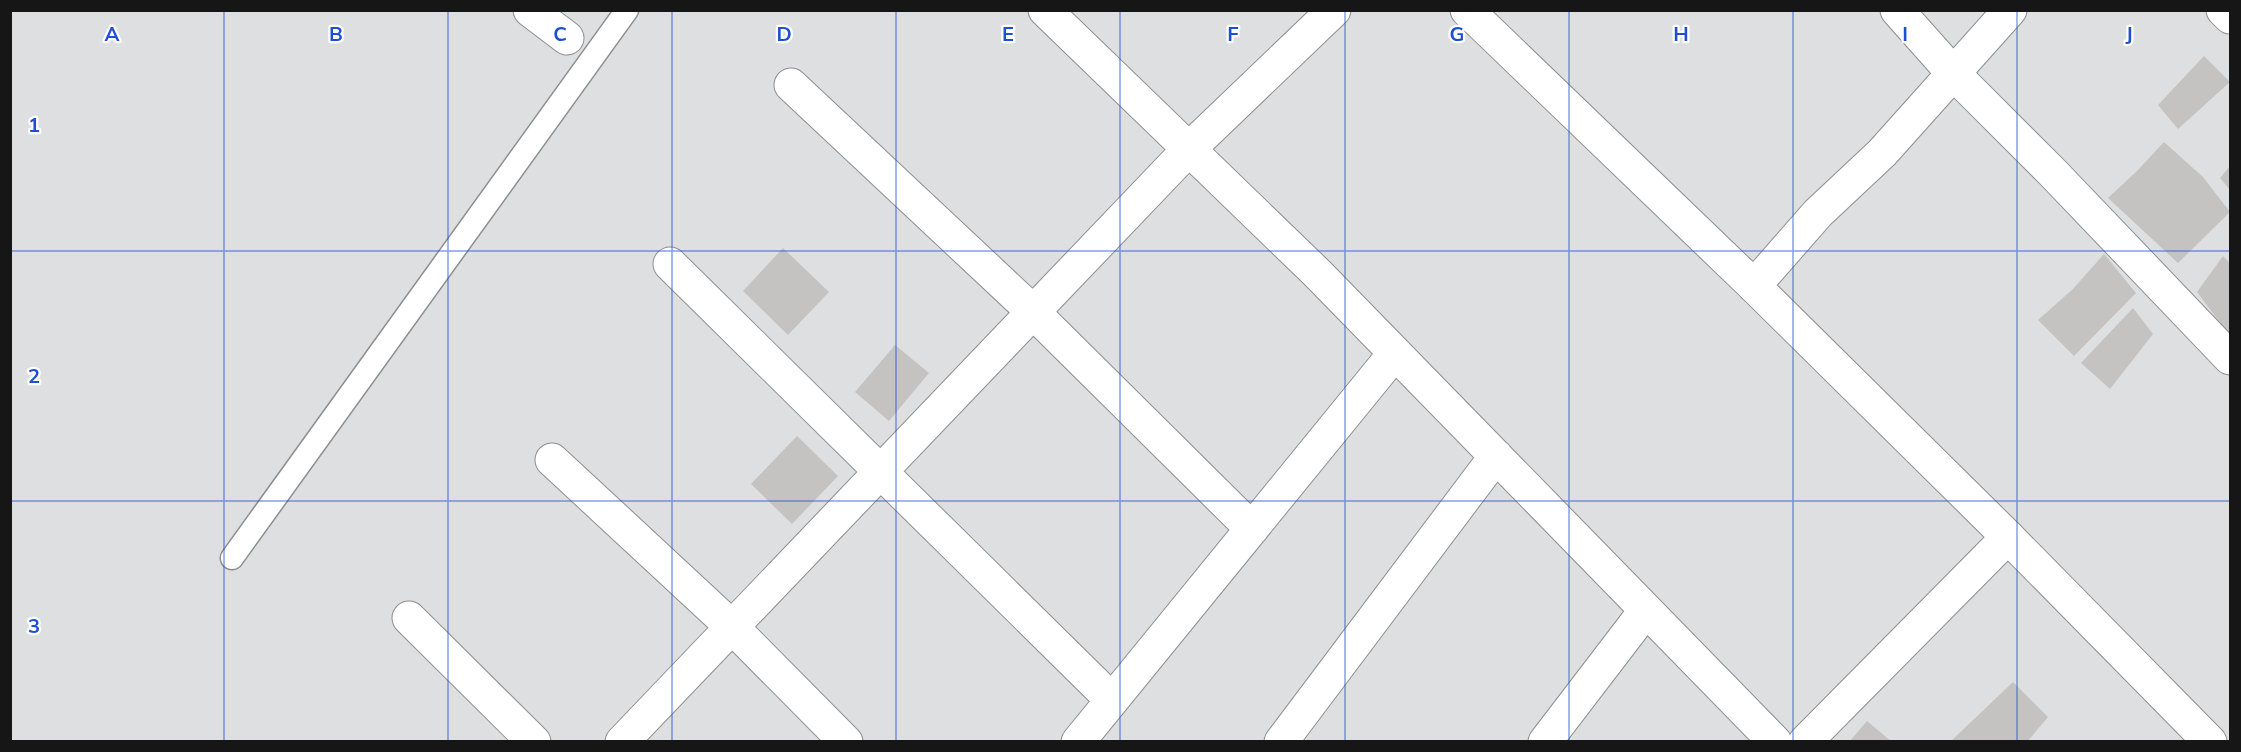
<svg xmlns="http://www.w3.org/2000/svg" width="2241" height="752" font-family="Mulish,sans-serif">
  <rect width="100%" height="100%" fill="#dedfe1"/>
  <path fill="#c4c3c1" d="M2204 56 2230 82 2178 129 2158 105Z
    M2164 142 2203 177 2230 212 2178 263 2108 198 2137 171Z
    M2230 166V190L2220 178Z
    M783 248 829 292 788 335 743 291Z
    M2104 254 2136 293 2074 356 2038 320 2073 289Z
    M2223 256 2230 263V336L2197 292Z
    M2133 308 2153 334 2110 389 2081 363Z
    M895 345 929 373 889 421 855 392Z
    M797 436 838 476 792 524 751 484Z
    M2013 682 2048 717 2027 742H1950Z
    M1867 721 1892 742H1849Z"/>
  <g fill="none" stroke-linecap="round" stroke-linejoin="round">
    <g stroke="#8d8e8f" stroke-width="25">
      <path id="service" d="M232 558 627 10"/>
    </g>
    <g stroke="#8d8e8f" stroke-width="35">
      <path id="minor" d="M530 10 567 38
        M1045 10 1318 274 1775 742
        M1897 10 1953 73 2054 174 2230 358
        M2223 10 2230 17
        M791 85 1030 309 1252 529
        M670 264 1112 700
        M1754 286 1818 213 1882 153 2010 10
        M552 460 732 627 846 742
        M409 618 534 742
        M622 742 1189 149 1334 10
        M1078 742 1395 353
        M1281 742 1496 456
        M1545 742 1646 610
        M1805 742 2008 537"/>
    </g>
    <g stroke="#8d8e8f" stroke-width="35">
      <path id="tertiary" d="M1467 10 1754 286 2008 537 2210 742"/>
    </g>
    <use href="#service" stroke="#fff" stroke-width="22"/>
    <use href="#minor" stroke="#fff" stroke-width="33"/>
    <use href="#tertiary" stroke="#fff" stroke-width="33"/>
  </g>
  <path fill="none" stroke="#1d4ed8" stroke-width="1.5" stroke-opacity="0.55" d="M224 10V742M448 10V742M672 10V742M896 10V742M1120 10V742M1345 10V742M1569 10V742M1793 10V742M2017 10V742M10 251H2230M10 501H2230"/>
  <g font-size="20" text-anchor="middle" font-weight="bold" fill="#1d4ed8" stroke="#fff" stroke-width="4.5" stroke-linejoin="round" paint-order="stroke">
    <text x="112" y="41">A</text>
    <text x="336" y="41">B</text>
    <text x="560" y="41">C</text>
    <text x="784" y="41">D</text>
    <text x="1008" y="41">E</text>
    <text x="1233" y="41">F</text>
    <text x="1457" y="41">G</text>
    <text x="1681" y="41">H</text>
    <text x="1905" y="41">I</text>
    <text x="2129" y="41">J</text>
    <text x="34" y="132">1</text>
    <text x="34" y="383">2</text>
    <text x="34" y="633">3</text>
  </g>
  <rect width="2241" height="752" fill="none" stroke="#161617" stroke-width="24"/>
</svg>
